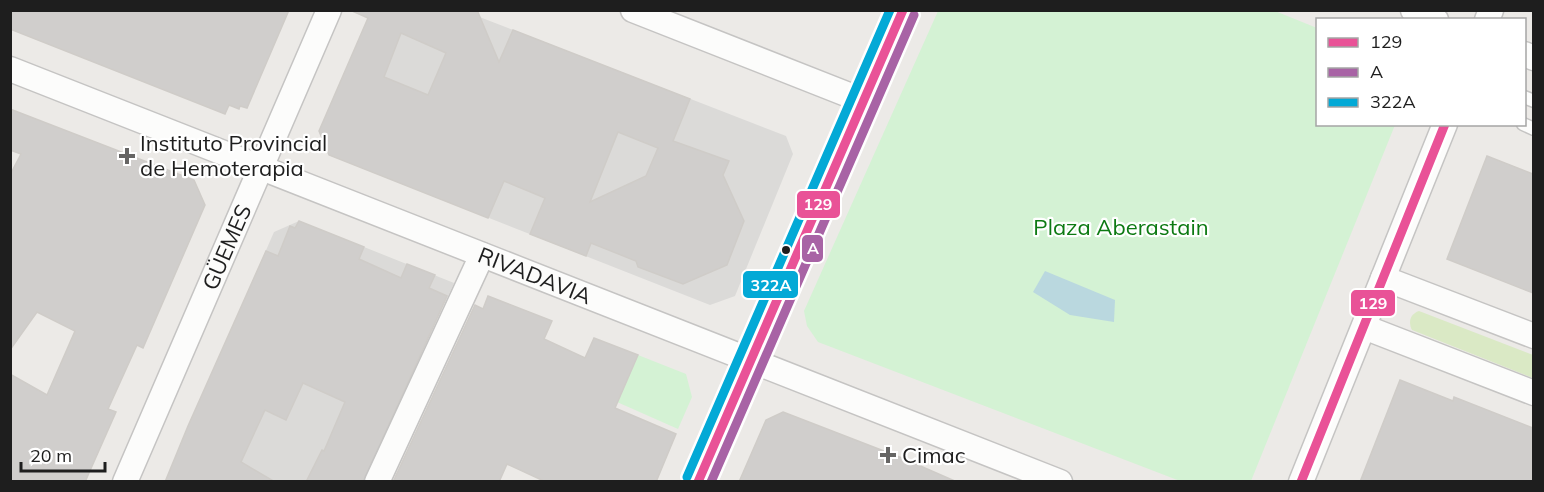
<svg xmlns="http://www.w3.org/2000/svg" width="1544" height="492" font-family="Mulish,sans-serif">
  <rect width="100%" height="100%" fill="#eceae7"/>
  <path fill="#dbdad8" d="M372 11H464L786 136 793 154 735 296 710 305 329 155Z
    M299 221 454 283 362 481 165 482 274 232Z"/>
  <path fill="#dae9c5" d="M1419 311 1533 355V378L1412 330C1408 322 1410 314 1419 311Z"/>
  <path fill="#d4f2d4" d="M938 11H1275L1317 28 1318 124 1395 125 1251 481H1180L818 342 807 326 804 311Z
    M638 355 686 374 692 397 678 429 617 402Z"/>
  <path fill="#bad8df" d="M1045 271 1115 300 1114 322 1070 315 1033 292Z"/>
  <path fill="#d0cecc" stroke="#cfccc8" stroke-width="1.5" fill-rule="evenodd" d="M10 10H289L247 108 240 106 239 109 229 105 225 114 10 29Z
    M350 10H477L499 62 513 30 690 99 673 141 729 161 723 175 744 221 727 265 683 284 638 267 636 261 591 243 586 256 530 234 545 198 504 181 488 218 329 155 319 131 368 18ZM401 33 446 53 428 95 384 77ZM618 132 658 148 646 176 590 202Z
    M10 109 194 180 205 205 143 348 137 345 108 409 116 412 85 482H10V374L47 395 75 331 37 312 10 350V175L21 154 10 150Z
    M1487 156 1533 174V293L1447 259Z
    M299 221 364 247 359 259 401 278 407 264 435 275 429 288 447 296 363 482H306L322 450 324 451 345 402 303 383 286 420 265 410 241 462 275 482H165L188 426 266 251 278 256 290 226 295 228Z
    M488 296 552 321 544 339 585 358 594 338 638 355 615 408 676 434 656 482H546L507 464 499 482H393L475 305 483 309Z
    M1400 380 1453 401 1454 397 1533 428V482H1360Z
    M783 412 902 458 957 482H739L766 420Z"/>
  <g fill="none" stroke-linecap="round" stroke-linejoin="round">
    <g stroke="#c5c4c3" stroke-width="15">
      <path id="service" d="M1524 97 1534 101
        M1523 124 1534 129"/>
    </g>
    <g stroke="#c5c4c3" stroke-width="27">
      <g id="minor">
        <path d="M633 10 864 101"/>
        <path d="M1413 10 1436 20"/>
        <path d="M1487 20 1491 10"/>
        <path d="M1524 54 1534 58"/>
        <path id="s1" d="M10 69 1060 482"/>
        <path d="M1383 278 1534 336"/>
        <path d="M1364 327 1534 393"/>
        <path id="s2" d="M125 482 329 10"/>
        <path d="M377 482 482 255"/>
        <path d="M698 482 903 10"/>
        <path d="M1301 482 1445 124"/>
      </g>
    </g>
    <use href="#service" stroke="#fcfcfb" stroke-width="12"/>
    <use href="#minor" stroke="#fcfcfb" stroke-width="24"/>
    <g stroke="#fff" stroke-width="14">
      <path id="bus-1" d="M698 482 903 10
        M1301 482 1445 124"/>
    </g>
    <g stroke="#fff" stroke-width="14">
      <path id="bus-2" d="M711 482 914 15"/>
    </g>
    <g stroke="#fff" stroke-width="14">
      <path id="bus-3" d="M687 477 890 10"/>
    </g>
    <use href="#bus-1" stroke="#e95297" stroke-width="9"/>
    <use href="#bus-2" stroke="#a863a5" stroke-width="9"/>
    <use href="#bus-3" stroke="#03a9d6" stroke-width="9"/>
  </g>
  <g fill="#666564" stroke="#fff" stroke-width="2">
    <path d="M124 147h6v6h6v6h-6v6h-6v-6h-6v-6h6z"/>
    <path d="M885 446h6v6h6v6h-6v6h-6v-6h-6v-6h6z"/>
  </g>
  <circle fill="#1e1e1e" stroke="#fff" stroke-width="2" cx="786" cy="250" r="5"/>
  <g text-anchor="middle" stroke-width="4.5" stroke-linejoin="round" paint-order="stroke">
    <g font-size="22" fill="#1e1e1e" stroke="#fff" text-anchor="start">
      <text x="140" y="151">Instituto Provincial<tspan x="140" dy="25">de Hemoterapia</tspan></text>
      <text x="902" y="463">Cimac</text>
    </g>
    <g font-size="22" fill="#0d7a13" stroke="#fff">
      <text x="1121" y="235">Plaza Aberastain</text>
    </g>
    <g font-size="22" fill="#1e1e1e" stroke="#fff">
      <text dy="8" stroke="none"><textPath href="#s2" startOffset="256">GÜEMES</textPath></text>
      <text dy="8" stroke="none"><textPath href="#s1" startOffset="564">RIVADAVIA</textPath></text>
    </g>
  </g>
  <g stroke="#fff" stroke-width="2">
    <rect x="796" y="190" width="45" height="29" rx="6" fill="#e95297"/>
    <rect x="801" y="234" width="23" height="29" rx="6" fill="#a863a5"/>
    <rect x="742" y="270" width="57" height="29" rx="6" fill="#03a9d6"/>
    <rect x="1350" y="289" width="46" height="28" rx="6" fill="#e95297"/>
  </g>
  <g font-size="16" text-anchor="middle" font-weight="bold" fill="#fff">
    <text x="818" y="210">129</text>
    <text x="813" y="254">A</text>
    <text x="771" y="291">322A</text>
    <text x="1373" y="309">129</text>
  </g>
  <rect width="1544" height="492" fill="none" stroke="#1e1e1e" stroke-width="24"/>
  <rect x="1316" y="18" width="210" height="108" fill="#ffffff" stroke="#a5a5a5" stroke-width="1.5"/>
  <rect x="1328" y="38" width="30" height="9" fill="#e95297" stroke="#a5a5a5" stroke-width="1.5"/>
  <text x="1370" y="48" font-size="18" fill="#1e1e1e">129</text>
  <rect x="1328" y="68" width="30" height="9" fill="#a863a5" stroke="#a5a5a5" stroke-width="1.5"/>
  <text x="1370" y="78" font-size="18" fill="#1e1e1e">A</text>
  <rect x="1328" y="98" width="30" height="9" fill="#03a9d6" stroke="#a5a5a5" stroke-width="1.5"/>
  <text x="1370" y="108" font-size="18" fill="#1e1e1e">322A</text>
  <path d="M21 462v9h84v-9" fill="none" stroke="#1e1e1e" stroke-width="3"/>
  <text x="30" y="462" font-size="18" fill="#1e1e1e" stroke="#ffffff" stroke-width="4.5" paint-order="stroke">20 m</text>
</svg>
